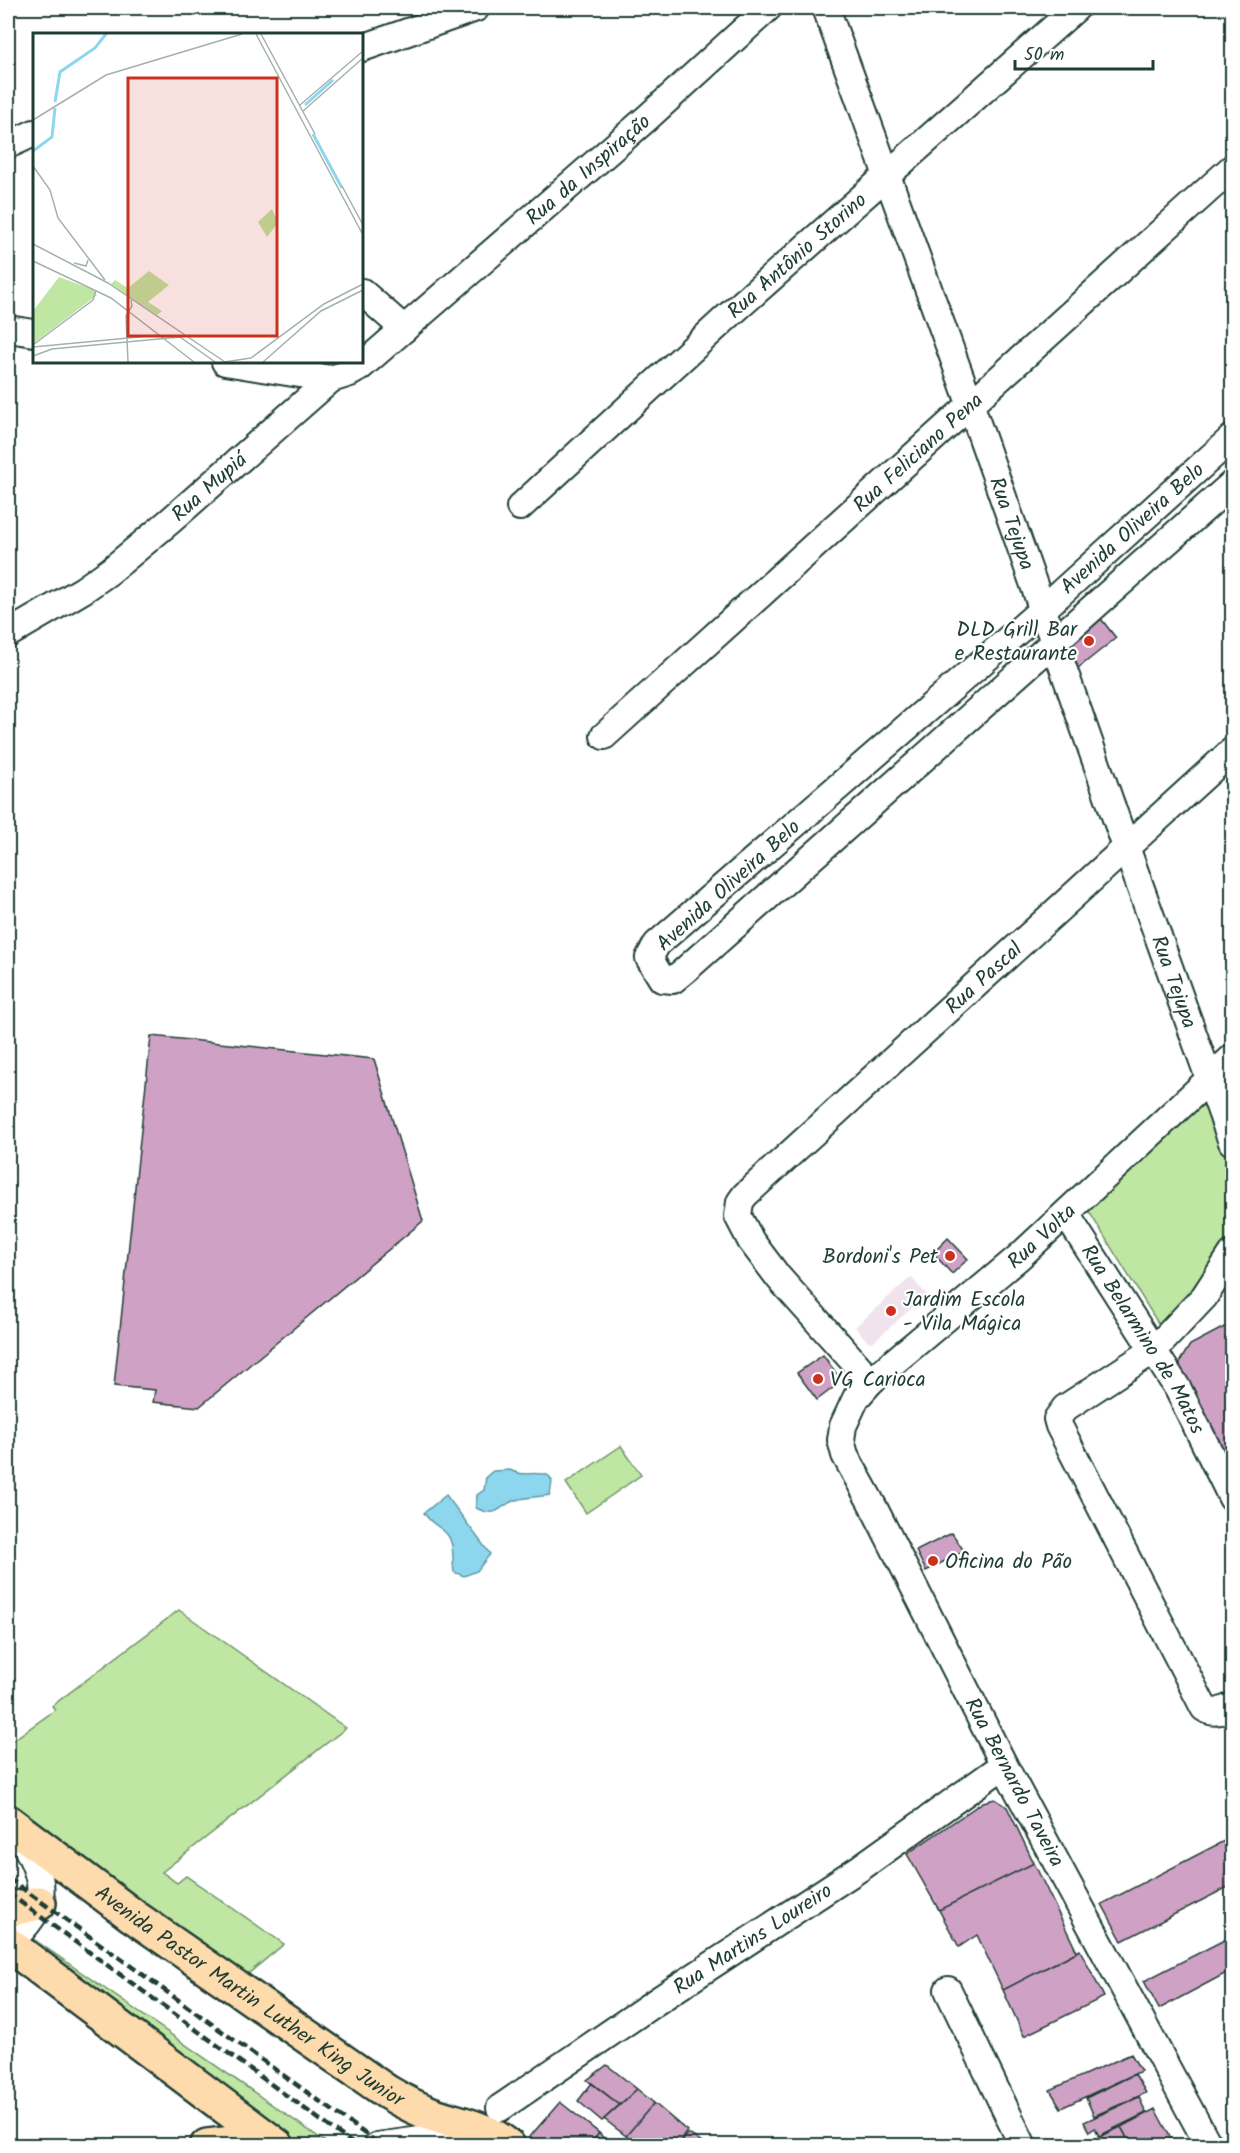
<svg xmlns="http://www.w3.org/2000/svg" width="1240" height="2153" font-family="Kalam,sans-serif">
  <rect width="100%" height="100%" fill="#fff"/>
  <filter id="ink" filterUnits="userSpaceOnUse"><feTurbulence type="fractalNoise" baseFrequency=".0167" numOctaves="2"/><feDisplacementMap in="SourceGraphic" scale="12" xChannelSelector="R" yChannelSelector="G"/><feConvolveMatrix kernelMatrix="1 2 1 2 8 2 1 2 1" color-interpolation-filters="sRGB"/></filter>
  <g filter="url(#ink)">
    <path fill="#f1e3ed" d="M911 1277 927 1295 873 1342 867 1341 855 1327Z"/>
    <path fill="#bfe7a3" stroke="#6f926c" stroke-width="1.5" d="M1200 1095 1215 1101 1232 1157V1241L1161 1328 1083 1202Z
      M621 1446 641 1475 586 1513 566 1483Z
      M179 1610 346 1728 162 1872 177 1883 186 1876 284 1944 243 1978 8 1817V1744L55 1710 52 1706Z
      M22 1931 327 2143 277 2142 16 1942Z"/>
    <path fill="#8dd7ee" stroke="#6199a4" stroke-width="1.5" d="M510 1470C523 1478 535 1470 549 1476L552 1481 550 1495C539 1497 526 1497 516 1500 497 1506 500 1519 476 1508L477 1495 484 1490 486 1477 493 1471Z
      M446 1495 490 1554 477 1571 464 1576 454 1572C452 1559 455 1543 446 1533 437 1524 432 1525 424 1513Z"/>
    <path fill="#cfa1c4" stroke="#1f3d34" stroke-width="1.5" d="M1098 615 1116 638 1077 669 1062 645Z
      M151 1036 374 1059 423 1221 199 1407 153 1402 155 1390 114 1386Z
      M948 1238 968 1259 952 1274 933 1253Z
      M1232 1323V1470L1180 1371V1361L1190 1345Z
      M823 1355 836 1373 837 1385 817 1400 797 1373Z
      M952 1533 964 1551 926 1571 916 1551Z
      M995 1799 1007 1807 1034 1863 939 1910 907 1854 983 1802Z
      M1232 1836V1856L1224 1841Z
      M1224 1841 1232 1856V1885L1122 1941 1102 1904Z
      M1034 1863 1077 1952 1003 1990 977 1935 959 1947 939 1910Z
      M1232 1936V1970L1159 2009 1144 1981Z
      M1080 1950 1104 1997 1024 2036 1003 1990Z
      M1131 2054 1141 2071 1061 2108 1050 2090Z
      M607 2065 637 2089 620 2105 587 2080Z
      M1135 2074 1146 2093 1094 2116 1086 2098Z
      M592 2083 620 2105 602 2121 578 2101Z
      M637 2089 654 2103 626 2136 604 2119Z
      M1139 2097 1146 2113 1099 2136 1095 2128 1089 2132 1084 2122Z
      M560 2102 599 2133 589 2146H534L527 2140Z
      M654 2103 687 2131 677 2146H638L626 2136Z
      M1155 2109 1175 2146H1132L1121 2127Z
      M1121 2127 1131 2146H1096L1093 2140Z
      M599 2133 611 2146H589Z
      M688 2133 705 2145 678 2146Z"/>
    <g fill="none" stroke-linecap="round" stroke-linejoin="round">
      <g stroke="#1f3d34" stroke-width="30">
        <g id="minor">
          <path id="s1" d="M826 8 971 406 1126 847 1232 1142"/>
          <path d="M362 48 476 8"/>
          <path d="M8 145 34 133"/>
          <path d="M362 292 404 329"/>
          <path d="M8 329 34 333"/>
          <path d="M225 362 331 379"/>
          <path d="M1232 438 1042 610 657 944 649 958 662 979 673 980 684 971 1232 484"/>
          <path id="s2" d="M520 507 727 317 1076 8"/>
          <path id="s3" d="M8 634 83 590 110 571 170 521 331 379 350 373 359 368 646 119 768 8"/>
          <path id="s4" d="M604 736 1232 168"/>
          <path id="s5" d="M1066 1214 1178 1389 1232 1498"/>
          <path d="M1232 1254 1204 1297 1154 1350 1065 1408 1057 1419 1059 1426 1204 1708C1214 1715 1222 1711 1232 1706"/>
          <path id="s6" d="M871 1381 779 1278 751 1241 738 1216 740 1202 745 1195 1232 751"/>
          <path d="M8 1943C52 1906 47 1880 19 1834"/>
          <path d="M948 1990 1023 2146"/>
          <path id="s7" d="M500 2108 657 2001 860 1868 1004 1765"/>
          <path d="M377 2146 420 2140 465 2146"/>
          <path id="s8" d="M1209 2146 1004 1765 872 1504 845 1455 841 1440 843 1426 856 1398 871 1381 1019 1257 1232 1058"/>
        </g>
      </g>
      <g stroke="#1f3d34" stroke-width="38">
        <g id="major">
          <path id="s9" d="M8 1822 133 1916 387 2092C402 2101 417 2109 434 2115 461 2124 484 2127 508 2146"/>
          <path d="M8 1910 39 1903"/>
          <path d="M8 1944 277 2146"/>
          <path d="M207 2146 267 2139"/>
        </g>
      </g>
      <use href="#minor" stroke="#fff" stroke-width="26"/>
      <use href="#major" stroke="#fedbac" stroke-width="33"/>
      <path stroke="#1f3d34" stroke-width="4.5" stroke-dasharray="9 4.5" stroke-linecap="butt" d="M8 1878 382 2146
        M8 1893 356 2146"/>
    </g>
  </g>
  <g fill="#c8321e" stroke="#fff" stroke-width="2">
    <circle cx="1089" cy="641" r="6"/>
    <circle cx="950" cy="1256" r="6"/>
    <circle cx="891" cy="1311" r="6"/>
    <circle cx="818" cy="1379" r="6"/>
    <circle cx="933" cy="1561" r="6"/>
  </g>
  <g text-anchor="middle" stroke-width="4.5" stroke-linejoin="round" paint-order="stroke">
    <g font-size="21" fill="#1f3d34" stroke="#fff">
      <text dy="7" stroke="none"><textPath href="#s3" startOffset="746">Rua da Inspiração</textPath></text>
      <text dy="7" stroke="none"><textPath href="#s2" startOffset="374">Rua Antônio Storino</textPath></text>
      <text dy="7" stroke="none"><textPath href="#s4" startOffset="423">Rua Feliciano Pena</textPath></text>
      <text dy="7" stroke="none"><textPath href="#s3" startOffset="250">Rua Mupiá</textPath></text>
      <text dy="7" stroke="none"><textPath href="#s1" startOffset="548">Rua Tejupa</textPath></text>
      <text transform="translate(1132 528) rotate(-42)" y="7">Avenida Oliveira Belo</text>
      <text transform="translate(728 885) rotate(-42)" y="7">Avenida Oliveira Belo</text>
      <text dy="7" stroke="none"><textPath href="#s6" startOffset="558">Rua Pascal</textPath></text>
      <text dy="7" stroke="none"><textPath href="#s1" startOffset="1034">Rua Tejupa</textPath></text>
      <text dy="7" stroke="none"><textPath href="#s8" startOffset="1088">Rua Volta</textPath></text>
      <text dy="7" stroke="none"><textPath href="#s5" startOffset="147">Rua Belarmino de Matos</textPath></text>
      <text transform="translate(1015 1782) rotate(62)" y="7">Rua Bernardo Taveira</text>
      <text dy="7" stroke="none"><textPath href="#s7" startOffset="304">Rua Martins Loureiro</textPath></text>
      <text dy="7" stroke="none"><textPath href="#s9" startOffset="298">Avenida Pastor Martin Luther King Junior</textPath></text>
    </g>
    <g font-size="21" fill="#1f3d34" stroke="#fff" text-anchor="start">
      <text x="1077" y="636" text-anchor="end">DLD Grill Bar<tspan x="1077" dy="24">e Restaurante</tspan></text>
      <text x="938" y="1263" text-anchor="end">Bordoni's Pet</text>
      <text x="903" y="1306">Jardim Escola<tspan x="903" dy="24">- Vila Mágica</tspan></text>
      <text x="830" y="1386">VG Carioca</text>
      <text x="945" y="1568">Oficina do Pão</text>
    </g>
  </g>
  <g transform="translate(33 33)">
    <rect width="330" height="330" fill="#fff"/>
    <path d="M239 176 245 190 234 204 225 189ZM116 238 136 252 115 269 129 278 124 282 78 251 82 247 95 255ZM26 244 61 257 64 262 0 311V278Z" fill="#bfe7a3"/>
    <path fill="none" stroke="#8dd7ee" stroke-width="3" d="M22 69 27 39 62 15 73 1M272 72 300 47M280 101 309 155M0 118 19 104 22 75"/>
    <path fill="none" stroke="#a5b1ae" stroke-width="1.5" d="M223 1 330 202M228 1 282 101M267 72 330 18M270 78 330 25M0 87 73 42 209 1M0 133 17 157 25 185 72 247M309 153 330 192M0 211 75 250 192 329M0 228 78 265 161 329M41 230 53 233 55 227M0 312 60 267 63 257M0 314 127 302M0 323 19 316 147 304 182 329M95 329 93 283 99 273 98 267M191 329 218 325 291 271 330 251M230 329 288 278 330 257"/>
    <path fill="#c8321e" fill-opacity="0.15" stroke="#c8321e" stroke-width="3" d="M95 45H244V303H95Z"/>
    <rect width="330" height="330" fill="none" stroke="#1f3d34" stroke-width="3"/>
  </g>
  <rect width="1240" height="2153" fill="none" stroke="#fff" stroke-width="30"/>
  <rect x="15" y="15" width="1210" height="2123" fill="none" stroke="#1f3d34" stroke-width="2" filter="url(#ink)"/>
  <path d="M1015 60v9h138v-9" fill="none" stroke="#1f3d34" stroke-width="3"/>
  <text x="1024" y="60" font-size="18" fill="#1f3d34" stroke="#ffffff" stroke-width="4.5" paint-order="stroke">50 m</text>
</svg>
